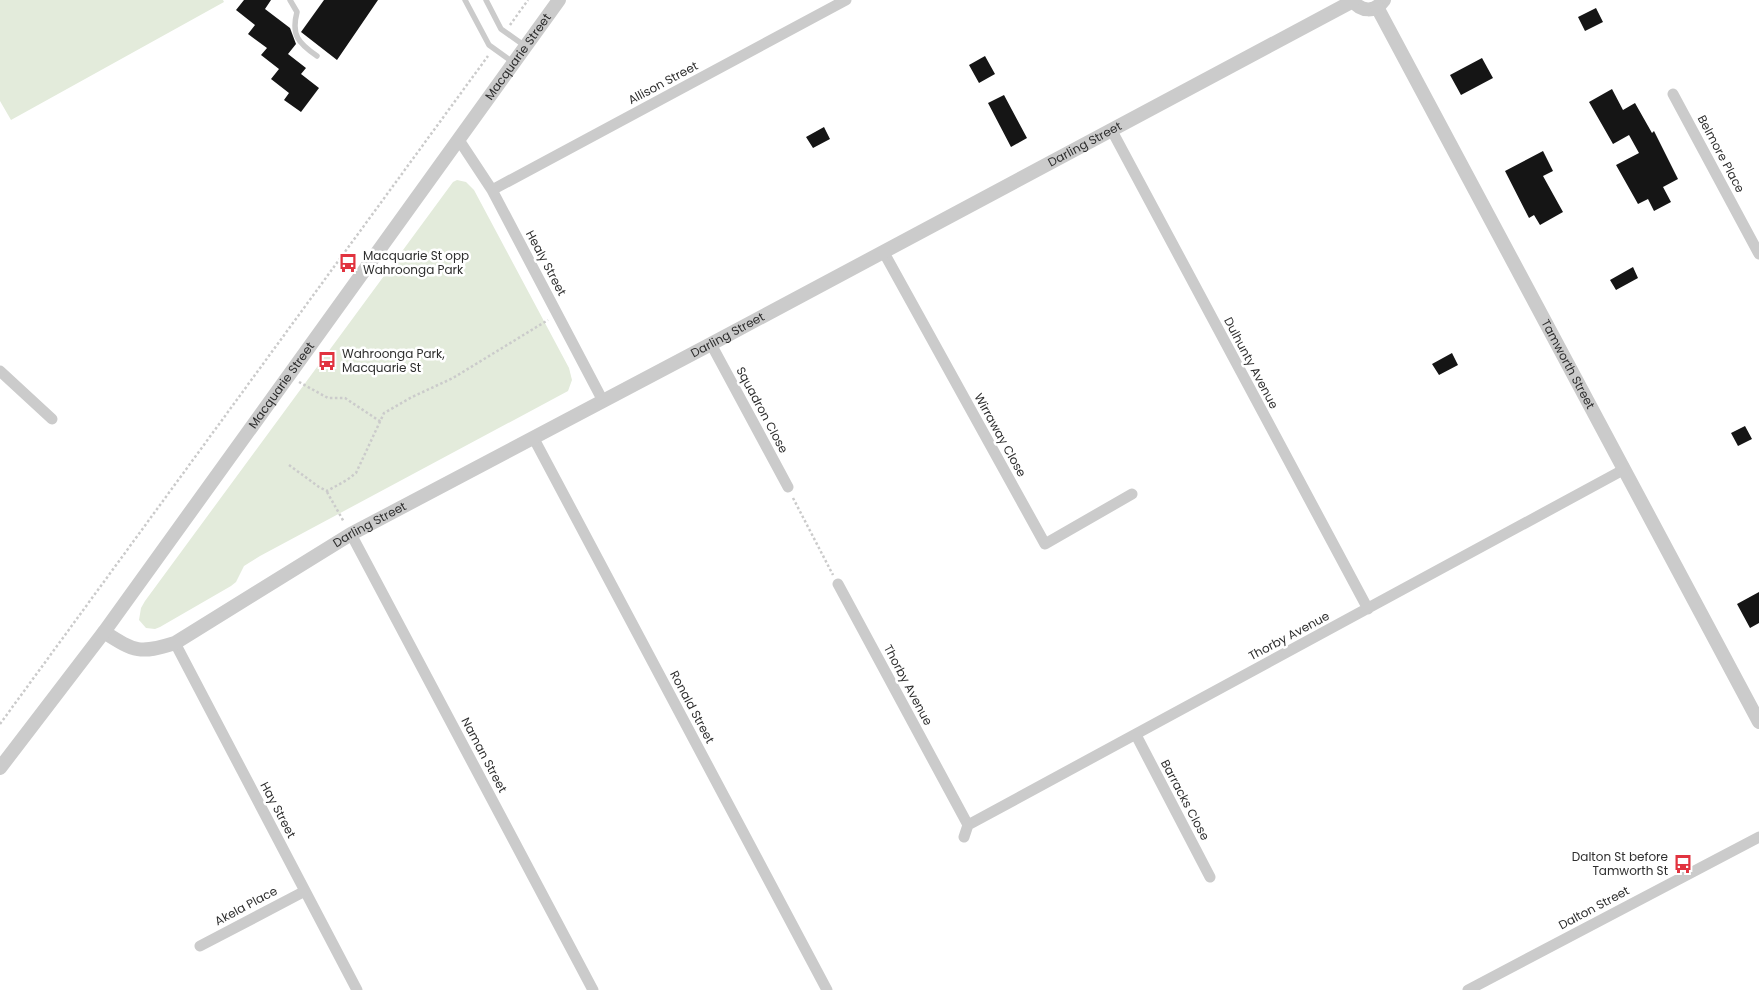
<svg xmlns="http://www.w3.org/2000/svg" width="1759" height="990" font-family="Poppins,sans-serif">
  <rect width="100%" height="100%" fill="#fff"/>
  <path fill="#e3ebdb" d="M0 0H223L224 2 11 120 0 101Z
    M457 180 466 182 474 190 569 368 572 380 568 391 260 556 244 566 236 582 231 586 160 627 155 629 146 628 139 620 141 608 145 601 453 182Z"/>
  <path fill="#151515" d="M244 0H271L265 9 290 28 296 44 288 54 306 68 301 74 319 88 301 112 284 100 289 93 271 79 279 69 261 55 267 48 248 34 255 25 236 10Z
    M324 0H378L337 60 301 32Z
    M1596 8 1603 22 1585 31 1578 17Z
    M985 56 995 74 979 83 969 65Z
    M1482 58 1493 78 1461 95 1450 75Z
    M1612 89 1623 110 1635 103 1652 133 1654 131 1678 179 1663 187 1671 202 1654 211 1648 199 1638 204 1616 165 1639 153 1629 135 1613 144 1589 102Z
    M1004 95 1027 138 1011 147 988 103Z
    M824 127 830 139 813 148 806 137Z
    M1543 151 1553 171 1543 176 1563 212 1540 225 1534 215 1529 218 1505 171Z
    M1633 267 1638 278 1616 290 1610 280Z
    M1452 353 1458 365 1439 375 1432 364Z
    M1745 426 1752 439 1738 446 1731 433Z
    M1759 592V623L1750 628 1737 604Z"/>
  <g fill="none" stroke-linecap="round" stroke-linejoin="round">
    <path stroke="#cbcbcb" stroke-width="2.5" stroke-dasharray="2.5 2.5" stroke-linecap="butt" d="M510 25 528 0
      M299 382 328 398H345L381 422
      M289 465 319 487 327 491 347 480 356 473 384 413 412 397 453 378 548 320
      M327 492 344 522
      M793 498 833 575
      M0 724 488 56"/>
    <path stroke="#cbcbcb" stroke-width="5.5" d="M290 0 297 12C291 35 298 43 317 56
      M465 0 489 45 514 63
      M486 0 501 29 525 46"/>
    <path stroke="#cbcbcb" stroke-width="11" d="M1673 94 1759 254
      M1111 129 1368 609
      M459 140 492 190 603 401
      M492 190 846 0
      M883 251 1045 544 1132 494
      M711 344 788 487
      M0 371 52 419
      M533 437 827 990
      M351 534 593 990
      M838 584 968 825 964 837
      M175 643 357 990
      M1136 735 1210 877
      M968 825 1623 470
      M200 946 305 891
      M1468 990 1759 837"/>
    <g stroke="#cbcbcb" stroke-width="14">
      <path d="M1352 0C1361 12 1375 13 1384 0"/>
      <path id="s1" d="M1377 7 1759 722"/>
      <path id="s2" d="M104 632C135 652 140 654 175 643L351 534 711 344 1353 1"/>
      <path id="s3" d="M0 768 104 632 559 0"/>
    </g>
  </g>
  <defs>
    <g id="bus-bare" transform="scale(1.5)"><path d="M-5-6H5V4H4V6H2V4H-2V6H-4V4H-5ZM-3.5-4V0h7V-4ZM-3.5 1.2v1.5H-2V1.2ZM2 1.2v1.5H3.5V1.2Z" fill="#e1333f" stroke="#fff" stroke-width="2.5" paint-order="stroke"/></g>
  </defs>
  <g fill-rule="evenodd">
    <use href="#bus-bare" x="348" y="263"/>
    <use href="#bus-bare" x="327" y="361"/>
    <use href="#bus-bare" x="1683" y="864"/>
  </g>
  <g text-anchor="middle" stroke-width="5" stroke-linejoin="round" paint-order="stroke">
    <g font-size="12" fill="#2e2e2e" stroke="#fff">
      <text dy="4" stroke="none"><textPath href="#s3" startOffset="880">Macquarie Street</textPath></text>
      <text transform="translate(663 83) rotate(-28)" y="4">Allison Street</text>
      <text dy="4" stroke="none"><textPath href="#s2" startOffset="1114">Darling Street</textPath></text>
      <text transform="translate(1721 154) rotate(62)" y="4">Belmore Place</text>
      <text transform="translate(546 263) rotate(62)" y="4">Healy Street</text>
      <text dy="4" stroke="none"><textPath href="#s2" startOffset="709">Darling Street</textPath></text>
      <text transform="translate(1251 363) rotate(62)" y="4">Dulhunty Avenue</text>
      <text dy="4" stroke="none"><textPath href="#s1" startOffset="405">Tamworth Street</textPath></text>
      <text dy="4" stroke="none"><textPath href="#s3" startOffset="475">Macquarie Street</textPath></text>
      <text transform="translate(762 410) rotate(62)" y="4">Squadron Close</text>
      <text transform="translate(1000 435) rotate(61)" y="4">Wirraway Close</text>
      <text dy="4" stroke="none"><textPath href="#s2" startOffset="304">Darling Street</textPath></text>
      <text transform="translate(1289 636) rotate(-28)" y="4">Thorby Avenue</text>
      <text transform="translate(908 685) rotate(62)" y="4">Thorby Avenue</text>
      <text transform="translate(692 707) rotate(62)" y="4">Ronald Street</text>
      <text transform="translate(484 755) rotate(62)" y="4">Naman Street</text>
      <text transform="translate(1185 800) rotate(62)" y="4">Barracks Close</text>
      <text transform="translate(278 810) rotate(62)" y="4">Hay Street</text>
      <text transform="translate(246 906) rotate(-28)" y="4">Akela Place</text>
      <text transform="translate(1594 908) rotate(-28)" y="4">Dalton Street</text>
    </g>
    <g font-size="12" fill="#2e2e2e" stroke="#fff" text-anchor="start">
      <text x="363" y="260">Macquarie St opp<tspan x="363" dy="14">Wahroonga Park</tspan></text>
      <text x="342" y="358">Wahroonga Park,<tspan x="342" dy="14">Macquarie St</tspan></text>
      <text x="1668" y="861" text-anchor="end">Dalton St before<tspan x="1668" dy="14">Tamworth St</tspan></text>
    </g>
  </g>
</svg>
